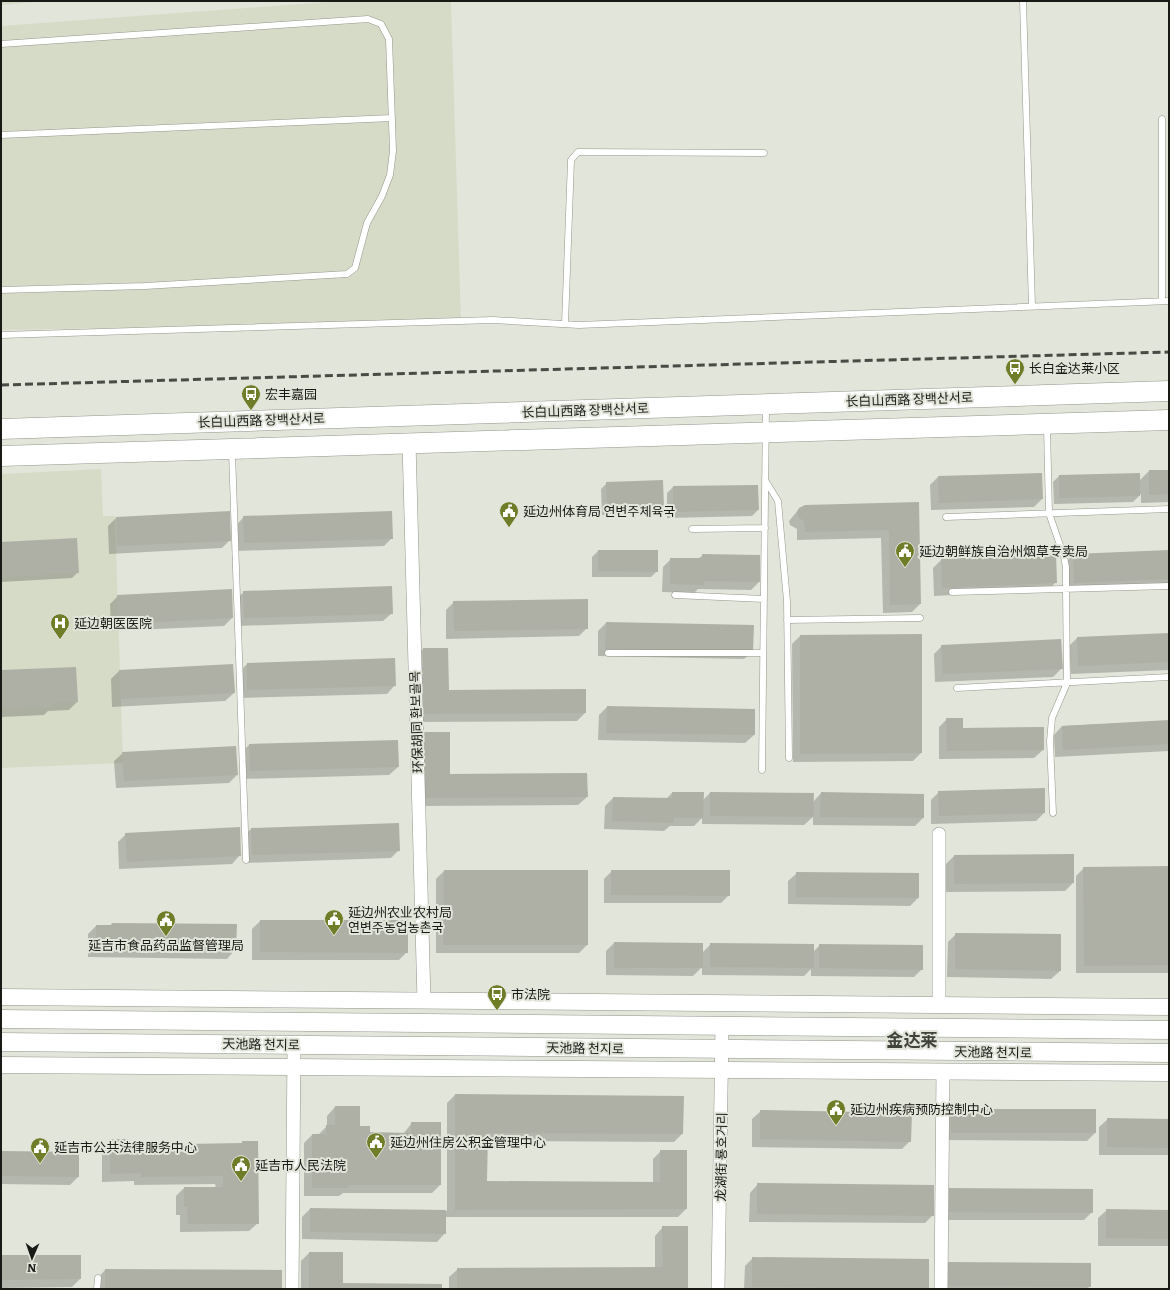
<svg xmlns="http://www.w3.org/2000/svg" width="1170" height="1290" font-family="Literata,'Noto Sans SC','Noto Sans KR',serif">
  <rect width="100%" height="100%" fill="#e2e5d9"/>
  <path fill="#d6dbc8" d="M1 1H46L1 5Z
    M342 1H451L461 322 1 330V26Z
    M101 469 103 516H115L123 763 1 768V474Z"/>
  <path fill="#0003" d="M1149 471H1169V502L1141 503V494L1133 502 1054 504 1053 482 1059 476 1139 481Z
    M938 477 1042 499 1034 507 931 510 930 485Z
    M607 483 663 507 657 513 602 515 601 489Z
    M673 487 758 510 752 516 667 518V493Z
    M918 503 920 604 912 612 883 613 881 538 797 540V529L790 525 789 521 799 509Z
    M244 517 392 538 384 546 236 551V525Z
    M116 518 230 540 222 548 109 554 108 526Z
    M76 539 78 572 72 578 1 582V543Z
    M598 551 657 571 651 577H592V557Z
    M1169 551V586L1066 591 1065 563 1073 555Z
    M703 555 759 582 751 590 698 589 694 593 662 592 663 567 671 559H698Z
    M941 560 1056 582 1048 590 934 596 933 568Z
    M244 592 392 613 383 621 236 626 235 600Z
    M118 596 232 618 224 626 111 631 110 604Z
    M454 602 587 628 579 636 446 639V610Z
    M606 623 753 651 744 659 598 656V631Z
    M1169 634V670L1071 674 1069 646 1077 638Z
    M800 636 921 753 913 761 793 762 792 644Z
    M942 646 1062 668 1053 677 935 682 934 654Z
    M423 649 448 691 585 713 577 721 415 722V658Z
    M247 664 395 685 387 694 240 698 239 672Z
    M1 671 77 702 69 710 48 711 44 715 1 717Z
    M119 671 234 693 225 701 112 707 111 679Z
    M607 707 754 735 745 743 598 740 599 715Z
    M947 719 962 729 1043 750 1034 758 939 759V727Z
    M1169 721V751L1055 757 1054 735 1062 726Z
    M425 733 449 775 587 797 578 805 417 806V742Z
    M249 745 398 767 389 775 242 779 241 753Z
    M123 753 237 775 229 783 116 788 114 761Z
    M939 792 1044 813 1036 821 931 824V800Z
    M672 793 703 800 710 793 813 802 821 793 923 795V818L915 826 813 825V817L804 825 702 824V818L694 826H670L664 831 604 829 605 806 613 798 666 799Z
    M251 829 399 850 391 858 244 863 243 837Z
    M126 834 240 855 232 864 119 869 118 842Z
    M954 856 1073 883 1065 891 946 892V864Z
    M1169 867V973H1076V876L1084 868Z
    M444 871H587V945L579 953H436V879Z
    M612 871 729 895 721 903H604V879Z
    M797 873 918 898 910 906 788 904V881Z
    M260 921 407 952 399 960H252V929Z
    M96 926 235 950 227 959 88 957V934Z
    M956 934 1060 971 1051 979 947 977 948 942Z
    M614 943 702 953 711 944 813 952 820 945 922 969 914 977 811 976V969L804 976 702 975V967L693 976 606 975V951Z
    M455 1095 683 1097 682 1134 674 1142 486 1141V1182L653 1183V1159L661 1151H686V1209L678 1217H445V1233L437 1242 302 1239V1217L310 1209 447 1211V1103Z
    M335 1107 369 1133 403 1134 412 1123 440 1185 432 1193H343L339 1196H304V1143L312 1135H318L327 1126V1116Z
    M952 1110 1095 1133 1087 1141 943 1140V1118Z
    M761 1111 910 1141 902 1149 752 1147V1119Z
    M1108 1119 1169 1120V1155H1099V1127Z
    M110 1140H127L128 1146 240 1145 243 1142 258 1223 249 1231 180 1232V1215H176V1196L184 1188H216L215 1184 134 1185V1181L102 1182V1148Z
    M1 1152 78 1177 70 1185 1 1184Z
    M758 1184 933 1215 925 1223 749 1222 750 1193Z
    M940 1197 1092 1212 1084 1220H940Z
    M1107 1210 1169 1211V1246H1098V1218Z
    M663 1227 687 1289H449V1277L458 1269 655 1268V1236Z
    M309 1253 342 1284 441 1289H301V1261Z
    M1 1256H80V1279L72 1287 1 1288Z
    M753 1258 928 1289H744L745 1266Z
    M105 1270 281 1289H97V1279Z
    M938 1271 1090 1286 1087 1289H938Z"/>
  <path fill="#aeb0a5" d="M1149 470H1169V494L1149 495Z
    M1042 473 1043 499 939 503 938 476Z
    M1140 473V496L1059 498V475Z
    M663 480 664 507 607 509 606 482Z
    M758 485 759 510 673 512V486Z
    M919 502 921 604 890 605 889 530 805 532 804 521 798 517 797 512 799 508 805 505Z
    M230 511 231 541 117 546 116 517Z
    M392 511 393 539 244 543 243 516Z
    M77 538 79 573 2 577 1 542Z
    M598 550H658V572L598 571Z
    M1169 550V579L1074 583 1073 554Z
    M702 554 760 555V582L704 581V585L670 584V558H702Z
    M1056 554 1057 583 942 588 941 559Z
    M392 586 393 614 244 618 243 591Z
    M232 589 233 618 119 624 117 595Z
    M588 599V629L454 631 453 601Z
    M606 622 754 625 753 651 605 649Z
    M1169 633V662L1078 666 1077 637Z
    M922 634V753L800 754V635Z
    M1061 639 1063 669 943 674 941 645Z
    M423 648H448L449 690 586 689V713L423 714Z
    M395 658 396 686 247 690V663Z
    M233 664 235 693 120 699 119 670Z
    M76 667 78 702 53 703V707L1 709V670Z
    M607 706 755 709V735L606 733Z
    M946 718H963V728L1044 727V750L947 751Z
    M1169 720V744L1063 750 1062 726Z
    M424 732H450V774L587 773 588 797 425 798Z
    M398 740 399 767 250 771 249 744Z
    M236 746 238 775 124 781 122 752Z
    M1045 788V813L939 816 938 791Z
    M672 792H704L703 818H674L673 823 612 821 613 797 672 798Z
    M710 792 814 793 813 817 710 816Z
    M821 792 924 794V818L820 817Z
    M399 823 400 851 252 855 251 828Z
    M240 827 241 856 127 862 125 833Z
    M1074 854V883L954 884V855Z
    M1169 866V965L1084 966 1083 867Z
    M444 870H588V945H443Z
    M611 870H730V896L611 895Z
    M796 872 919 873V898L796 897Z
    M260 920H408V953L260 952Z
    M112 923 237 924 236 951 96 949V925H111Z
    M955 933 1061 934V971L955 969Z
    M614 942 703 943V968H614Z
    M710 943 814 944V968L710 967Z
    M819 944 923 945V970L819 968Z
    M455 1094 684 1096 683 1134 488 1133 487 1181 660 1182V1150H687V1209L455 1210Z
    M335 1106H360V1126H370V1132L411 1133V1122H441V1185H348V1188H312V1134H326V1125H335Z
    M951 1109H1096V1133H951Z
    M760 1110 912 1113 911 1142 760 1139Z
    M1107 1118 1169 1119V1148L1107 1147Z
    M110 1139H128L129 1145 242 1143V1141H258L259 1224H188L187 1207H184V1187H223V1176L141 1177V1173L110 1174Z
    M1 1151 79 1152V1177L1 1176Z
    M757 1183 934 1185V1216L757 1214Z
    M947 1188 1093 1189V1213L947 1212Z
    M310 1208 446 1210V1234L310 1232Z
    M1106 1209 1169 1210V1239L1106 1238Z
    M662 1226H688V1289H457V1268L663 1267Z
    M309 1252H343V1283L442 1284V1289H309Z
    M1 1255H81V1279L1 1280Z
    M752 1257 929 1259V1289L752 1287Z
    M946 1262 1091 1263V1287L946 1286Z
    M105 1269 282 1270V1289H105Z"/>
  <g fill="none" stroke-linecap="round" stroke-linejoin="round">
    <g stroke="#93968b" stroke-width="7">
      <path id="service" d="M1023 1 1032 307
        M1 44 368 19 381 24 389 39 393 151 390 175 382 196 367 223 355 268 347 274 145 286 1 290
        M1162 119V301
        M1 135 392 118
        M565 324 571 160 578 152 764 153
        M1 335 493 320 579 325 1169 301
        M1047 427 1049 513 1064 557 1066 567V589L1067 683 1052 718 1050 741 1053 813
        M232 452 246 860
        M765 480 778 501 787 601 789 758
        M946 517 1169 509
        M692 529 765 528
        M952 592 1169 586
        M675 595 764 599
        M787 620 920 618
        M608 653H763
        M957 688 1169 677
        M762 770 766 407
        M97 1289 98 1278"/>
    </g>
    <g stroke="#93968b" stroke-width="14">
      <path id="minor" d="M409 442 424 1001
        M939 1005V834
        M292 1289 294 1045
        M718 1289 722 1026
        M941 1289 943 1071"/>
    </g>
    <g stroke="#93968b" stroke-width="17">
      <path id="tertiary" d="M1 997 1169 1007
        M1 1065 1169 1073"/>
    </g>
    <g stroke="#93968b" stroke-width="19">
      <path id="secondary" d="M1 1019 1169 1030
        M1 1042 1169 1053"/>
    </g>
    <g stroke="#93968b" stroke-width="21">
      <path id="primary" d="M1 429 1169 391
        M1 456 1169 420"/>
    </g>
    <use href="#service" stroke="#fff" stroke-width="6"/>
    <use href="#minor" stroke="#fff" stroke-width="13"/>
    <use href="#tertiary" stroke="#fff" stroke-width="16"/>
    <use href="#secondary" stroke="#fff" stroke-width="18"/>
    <use href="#primary" stroke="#fff" stroke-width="20"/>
    <path stroke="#4a4b45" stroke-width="3" stroke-dasharray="8 4" stroke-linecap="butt" d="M1 385 1169 352"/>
  </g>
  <defs>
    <g id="bus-pin" transform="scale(1)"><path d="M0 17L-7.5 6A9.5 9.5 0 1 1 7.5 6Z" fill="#6f7c28" stroke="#e2e5d9"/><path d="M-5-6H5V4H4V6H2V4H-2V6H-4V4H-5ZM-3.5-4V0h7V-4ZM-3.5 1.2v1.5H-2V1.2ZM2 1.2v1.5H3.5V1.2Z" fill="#fff"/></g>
    <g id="civic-pin" transform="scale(1)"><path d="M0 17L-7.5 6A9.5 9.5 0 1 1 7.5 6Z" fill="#6f7c28" stroke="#e2e5d9"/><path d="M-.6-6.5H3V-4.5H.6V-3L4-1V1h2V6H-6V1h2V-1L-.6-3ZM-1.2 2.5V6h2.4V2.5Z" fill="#fff"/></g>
    <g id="hospital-pin" transform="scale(1)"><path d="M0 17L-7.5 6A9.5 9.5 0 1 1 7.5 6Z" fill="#6f7c28" stroke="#e2e5d9"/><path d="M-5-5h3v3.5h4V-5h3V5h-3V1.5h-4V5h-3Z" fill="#fff"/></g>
  </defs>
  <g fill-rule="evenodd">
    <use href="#bus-pin" x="1015" y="368"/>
    <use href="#bus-pin" x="251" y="394"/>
    <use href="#civic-pin" x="509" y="511"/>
    <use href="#civic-pin" x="905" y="551"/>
    <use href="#hospital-pin" x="60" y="623"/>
    <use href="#civic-pin" x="334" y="919"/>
    <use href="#civic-pin" x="166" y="920"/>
    <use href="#bus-pin" x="497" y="994"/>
    <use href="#civic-pin" x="836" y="1109"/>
    <use href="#civic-pin" x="376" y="1142"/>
    <use href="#civic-pin" x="40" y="1147"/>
    <use href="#civic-pin" x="241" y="1165"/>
  </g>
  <g text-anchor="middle" stroke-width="4" stroke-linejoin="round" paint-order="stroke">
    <g font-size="13" fill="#191a16" stroke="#e2e5d9" text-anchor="start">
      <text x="1029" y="373">长白金达莱小区</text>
      <text x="265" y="399">宏丰嘉园</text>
      <text x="523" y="516">延边州体育局 연변주체육국</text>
      <text x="919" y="556">延边朝鲜族自治州烟草专卖局</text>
      <text x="74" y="628">延边朝医医院</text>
      <text x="348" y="917">延边州农业农村局<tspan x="348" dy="15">연변주농업농촌국</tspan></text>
      <text x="166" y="950" text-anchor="middle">延吉市食品药品监督管理局</text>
      <text x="511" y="999">市法院</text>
      <text x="850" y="1114">延边州疾病预防控制中心</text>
      <text x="390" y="1147">延边州住房公积金管理中心</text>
      <text x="54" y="1152">延吉市公共法律服务中心</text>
      <text x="255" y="1170">延吉市人民法院</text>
    </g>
    <g font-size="13" fill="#191a16" stroke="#e2e5d9">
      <text transform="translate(909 399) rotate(-2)" y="5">长白山西路 장백산서로</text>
      <text transform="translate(585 410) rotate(-2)" y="5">长白山西路 장백산서로</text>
      <text transform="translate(261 420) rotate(-2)" y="5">长白山西路 장백산서로</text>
      <text transform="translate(416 722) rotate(-92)" y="5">环保胡同 환보골목</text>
      <text transform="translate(261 1044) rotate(1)" y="5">天池路 천지로</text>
      <text transform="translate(585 1048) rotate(1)" y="5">天池路 천지로</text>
      <text transform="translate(993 1052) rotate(1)" y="5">天池路 천지로</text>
      <text transform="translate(721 1157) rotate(-89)" y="5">龙湖街 룡호거리</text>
    </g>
    <g font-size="17" font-weight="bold" fill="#41433a" stroke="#e2e5d9">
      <text x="912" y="1046">金达莱</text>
    </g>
  </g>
  <rect width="1170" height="1290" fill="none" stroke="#191a16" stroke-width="4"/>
  <g transform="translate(32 1258) rotate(182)" stroke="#e2e5d9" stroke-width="3" paint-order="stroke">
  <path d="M0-3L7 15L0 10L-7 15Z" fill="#191a16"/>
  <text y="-6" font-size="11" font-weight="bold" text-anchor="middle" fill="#191a16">N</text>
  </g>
</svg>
